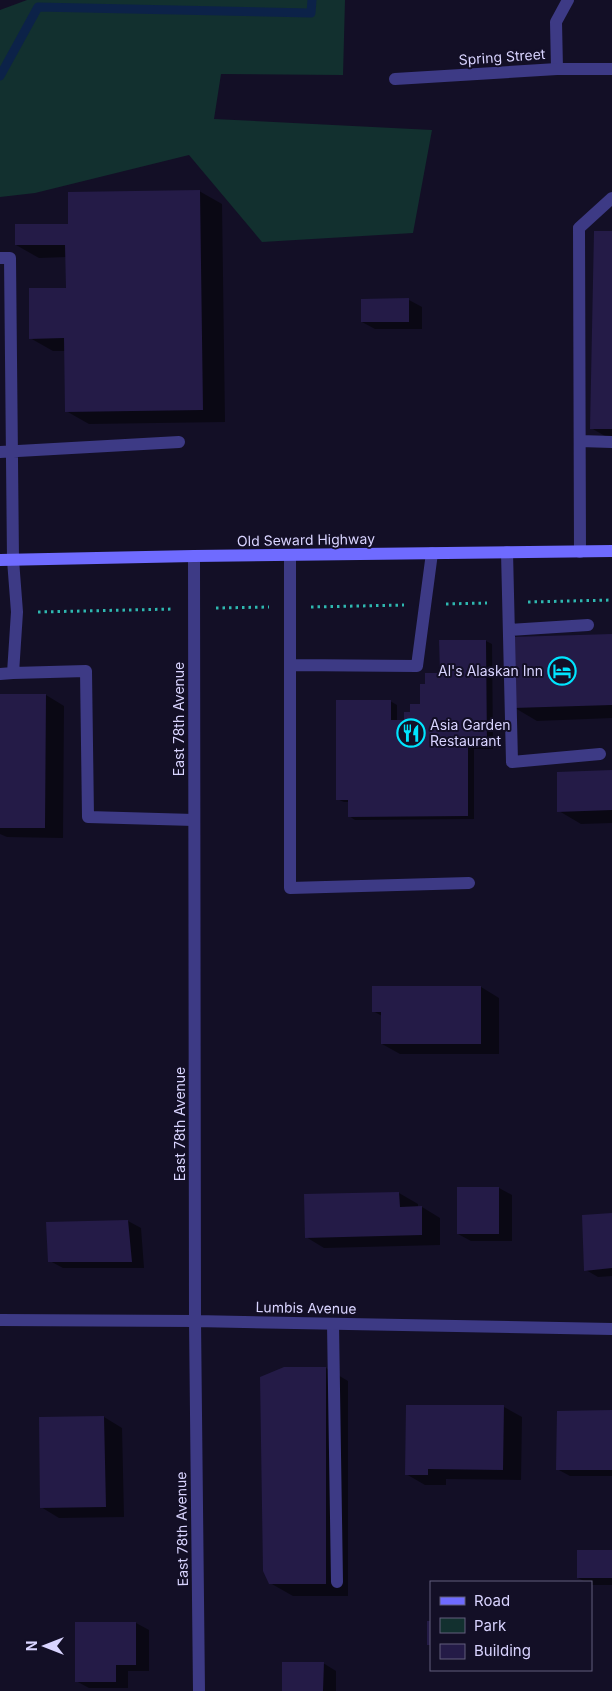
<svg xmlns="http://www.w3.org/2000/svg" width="612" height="1691" font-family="Inter,sans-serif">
  <rect width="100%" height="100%" fill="#130f26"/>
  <path fill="#12302f" d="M27 0H345L343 75 221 74 214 119 432 130 413 233 262 242 189 155 35 193 0 197V10Z"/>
  <path fill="#0007" d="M199 191 222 204 225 422 89 424 66 411V351H53L30 338 67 289V257L39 258 16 245 69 225Z
    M612 233V440L591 428Z
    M409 300 422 307V329H375L362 322Z
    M612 635V718L537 721 515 708Z
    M486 641 492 644 493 749H474V819L355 820 349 816V802H344L337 799 390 701 397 705V721H405L421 705 441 674Z
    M0 695H46L64 706 63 838 7 837 0 834Z
    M612 771V823L581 824 559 811Z
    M481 987 499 998V1054H400L382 1044V1016L373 1011Z
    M499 1188 512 1195V1241H471L458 1234Z
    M399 1193 418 1204V1208L422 1207 440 1218V1245L324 1248 306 1237 305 1195Z
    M612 1214V1276L598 1277 586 1270Z
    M128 1221 141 1228 144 1268H63L50 1261Z
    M326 1368 348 1381V1596H293L270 1583Z
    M407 1406 504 1407 522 1417 521 1480 446 1479V1485H425L406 1474Z
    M612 1412V1476H570L557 1469Z
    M104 1417 122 1428 124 1517 59 1518 41 1507Z
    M612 1551V1585H591V1582H586L578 1578Z
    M76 1623H136L149 1630V1671H128V1688H89L76 1681Z
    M323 1663 336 1671V1691H283Z"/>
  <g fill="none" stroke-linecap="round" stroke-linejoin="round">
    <path stroke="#0c2248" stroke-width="9" d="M0 76 38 7 311 13 312 0"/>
  </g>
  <path fill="#241b47" d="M200 190 203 410 65 412 64 338 29 339V288H66L65 245H15V224H68V192Z
    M594 231H612V429H590Z
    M409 298V322H361V299Z
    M612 634V705L513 708 511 637Z
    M439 640H486L487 746H468V816L348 817V800H336V700H391V720H404V712H410V704H420V684H425V673H440Z
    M0 694H46L45 828H0Z
    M612 770V810L557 812V772Z
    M372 986H481V1044H381V1012H372Z
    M457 1187H499V1234H457Z
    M399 1192 400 1207 422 1206V1235L305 1238 304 1194Z
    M612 1213V1268L584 1271 582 1215Z
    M128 1220 132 1262H48L46 1222Z
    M284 1367H326V1584H269L263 1571 260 1377Z
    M406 1405H504L503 1470 428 1469V1475H405Z
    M612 1410V1470H556L557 1411Z
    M104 1416 106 1507 40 1508 39 1417Z
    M577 1550H612V1578H577Z
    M427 1621H431V1645H427Z
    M75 1622H136V1665H116V1682H75Z
    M282 1662H324L323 1691H282Z"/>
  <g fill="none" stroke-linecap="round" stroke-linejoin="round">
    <path stroke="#2fb8b0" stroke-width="3" stroke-dasharray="2.5 4" stroke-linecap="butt" d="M528 602 612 600
      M446 604 487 603
      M311 607 404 605
      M216 608 269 607
      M38 612 174 609"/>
    <path stroke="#3d3a85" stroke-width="12" d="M557 69 556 22 568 0
      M0 258H10L13 560 17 612 13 673 0 674
      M580 441 612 442
      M0 452 179 442
      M507 552 512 762 600 754
      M580 552 579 228 612 198
      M290 555V888L469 883
      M509 630 588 625
      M290 665 417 666 432 553
      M13 673 86 671 88 817 194 820
      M333 1324 337 1582"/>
    <path stroke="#3d3a85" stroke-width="12" d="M395 79 557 69H612
      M194 556 195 1321 199 1691
      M0 1320 195 1321 612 1329"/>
    <path stroke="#6f6bff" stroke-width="12" d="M0 560 194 556 612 551"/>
  </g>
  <defs>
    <g id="hotel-ring" transform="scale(1.4375)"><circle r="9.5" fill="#130f26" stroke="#00e5ff" stroke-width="1.5"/><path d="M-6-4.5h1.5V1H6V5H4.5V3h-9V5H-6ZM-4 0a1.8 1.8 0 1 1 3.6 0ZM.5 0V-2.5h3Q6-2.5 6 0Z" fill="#00e5ff"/></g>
    <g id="restaurant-ring" transform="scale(1.4375)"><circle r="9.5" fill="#130f26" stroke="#00e5ff" stroke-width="1.5"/><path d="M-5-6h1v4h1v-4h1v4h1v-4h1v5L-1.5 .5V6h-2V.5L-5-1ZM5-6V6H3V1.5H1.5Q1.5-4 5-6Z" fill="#00e5ff"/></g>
  </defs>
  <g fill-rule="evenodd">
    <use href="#hotel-ring" x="562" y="671"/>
    <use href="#restaurant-ring" x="411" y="733"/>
  </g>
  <g text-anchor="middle" stroke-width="4" stroke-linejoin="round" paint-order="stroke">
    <g font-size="14" fill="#d9d4ff" stroke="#130f26">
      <text transform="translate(502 57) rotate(-4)" y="5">Spring Street</text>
      <text transform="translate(306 540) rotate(-1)" y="5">Old Seward Highway</text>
      <text transform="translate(179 719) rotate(-90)" y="5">East 78th Avenue</text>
      <text transform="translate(180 1124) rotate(-90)" y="5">East 78th Avenue</text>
      <text transform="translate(306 1308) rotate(1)" y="5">Lumbis Avenue</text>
      <text transform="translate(182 1529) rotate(-91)" y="5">East 78th Avenue</text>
    </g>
    <g font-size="14" fill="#d9d4ff" stroke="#130f26" text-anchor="end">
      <text x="543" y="676">Al's Alaskan Inn</text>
      <text x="430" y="730" text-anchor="start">Asia Garden<tspan x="430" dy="16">Restaurant</tspan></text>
    </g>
  </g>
  <rect x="430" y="1581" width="162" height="90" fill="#130f26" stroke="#625e7d"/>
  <rect x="440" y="1597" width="25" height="8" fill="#6f6bff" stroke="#625e7d"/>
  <text x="474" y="1606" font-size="15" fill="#d9d4ff">Road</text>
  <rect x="440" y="1618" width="25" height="15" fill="#12302f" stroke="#625e7d"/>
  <text x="474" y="1631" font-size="15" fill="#d9d4ff">Park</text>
  <rect x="440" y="1644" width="25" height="15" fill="#241b47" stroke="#625e7d"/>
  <text x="474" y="1656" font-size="15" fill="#d9d4ff">Building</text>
  <g transform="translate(45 1646) rotate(270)" stroke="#130f26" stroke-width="4" paint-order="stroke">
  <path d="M0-4L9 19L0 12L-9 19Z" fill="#d9d4ff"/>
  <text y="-8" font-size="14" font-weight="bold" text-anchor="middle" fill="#d9d4ff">N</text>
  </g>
</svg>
